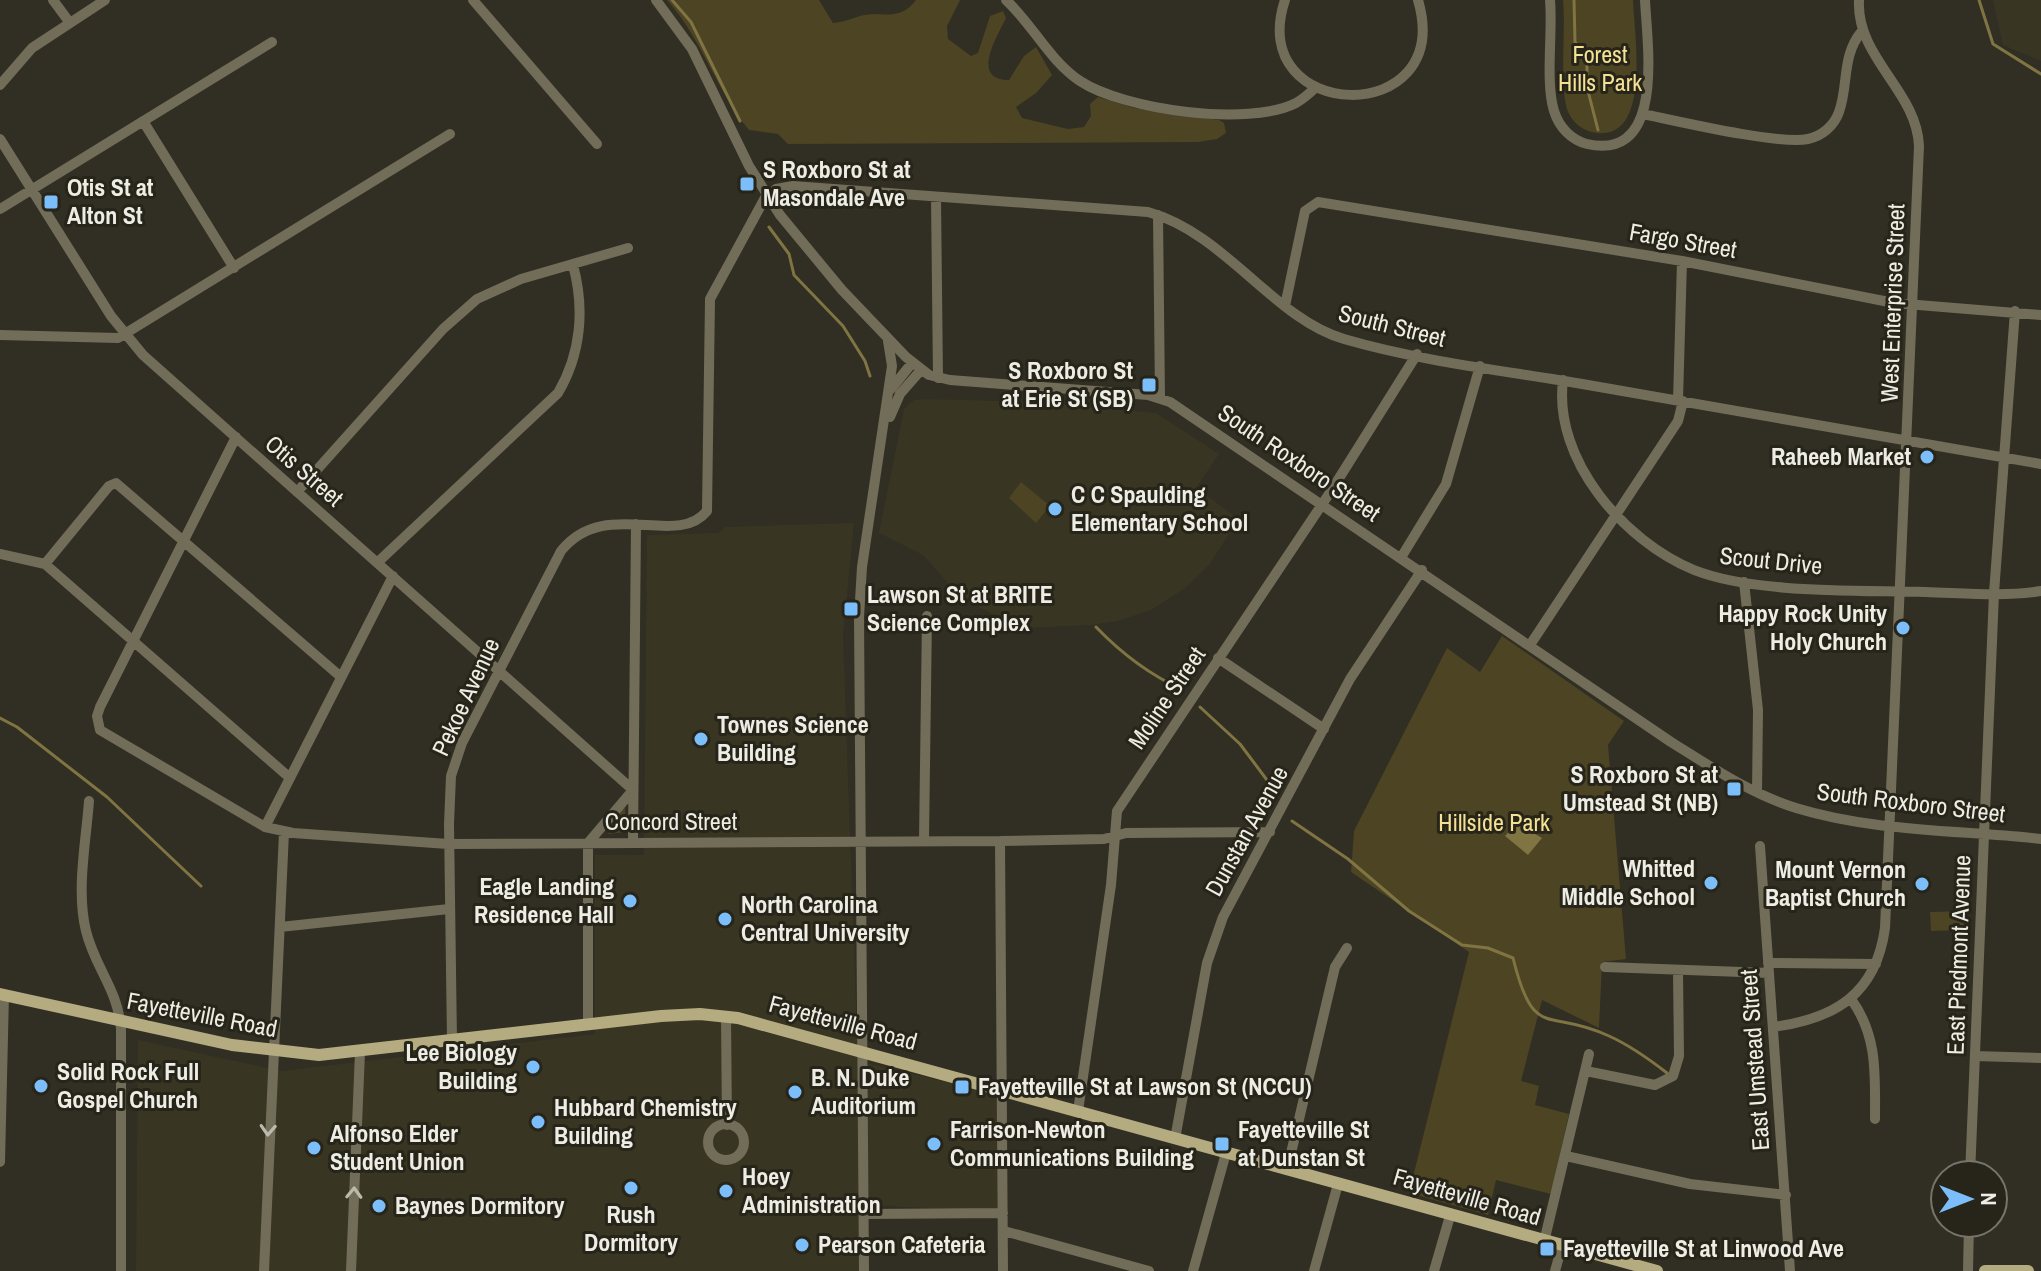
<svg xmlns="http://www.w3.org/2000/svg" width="2041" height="1271" font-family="'Archivo Narrow',sans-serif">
  <rect width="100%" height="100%" fill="#312e23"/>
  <path fill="#393523" d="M1993 0H2041V61L2003 45Z
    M925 399 1032 402 1156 413 1219 454 1196 488 1239 519 1209 565 1184 589 1151 610 1118 621 1091 625 1022 628 980 608 949 584 923 555 879 533 904 409 914 400Z
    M854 523 843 636 858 1061 997 1094V1211L862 1205 863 1271H136L138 1040 282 1071 595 1034V855H644L647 535 718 533 725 527Z"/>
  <path fill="#4c4423" d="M667 0H819L833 23C843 22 848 20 857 17 880 9 898 24 916 0H960L947 26 948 39 971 56 978 53 990 16 1003 11 1006 18C997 37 970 80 1009 80L1024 56 1036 47 1052 75 1036 93 1016 107 1022 118 1068 129 1084 127 1091 116 1090 104 1098 97 1134 108 1219 120 1224 123 1226 133 1217 139 1198 142 788 144 778 134 749 130C716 90 702 39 667 0Z
    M1563 0H1633C1634 33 1652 139 1597 133 1584 132 1573 123 1568 112 1559 88 1566 29 1563 0Z
    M1021 482 1050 506 1036 523 1009 498Z
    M1502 636 1624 721 1608 745 1626 959 1602 962 1599 1028 1542 1000 1521 1081 1539 1086 1535 1105 1569 1114 1551 1194 1496 1180 1488 1215 1409 1193 1469 952 1351 872 1354 831 1447 648 1480 672Z
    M625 808 626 832 608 834 621 809Z
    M1966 911V930L1931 931 1930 912Z"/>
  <path fill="#807443" d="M1517 823 1542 838 1528 855 1505 836Z"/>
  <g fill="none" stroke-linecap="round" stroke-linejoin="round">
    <path stroke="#807443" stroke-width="3" d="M672 0 691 22 740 121
      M1574 0 1575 42 1587 58V87L1598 130
      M1979 0 1993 44 2041 74
      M769 227 789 254 794 275 843 326 865 361 870 376
      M1096 627C1121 653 1150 675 1183 690
      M1200 707 1240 744 1276 792
      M0 718 17 727 107 797 201 886
      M1292 821 1348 859 1409 911 1462 945 1488 948 1513 958C1534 1043 1548 1007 1609 1036 1629 1045 1649 1059 1667 1073"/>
    <path stroke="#726d58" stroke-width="10" d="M53 0 70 23
      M473 0 597 144
      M656 0 692 49 749 166 780 215 842 290 906 357 929 375 950 380 1148 395 1170 402 1671 742C1711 767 1751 794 1796 808 1874 832 1961 830 2041 839
      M1006 0C1033 25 1049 60 1080 81 1124 110 1249 127 1296 103 1303 99 1310 93 1316 87
      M1285 0C1244 123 1456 130 1418 0
      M1550 0C1553 33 1545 81 1554 111 1559 127 1571 140 1587 144 1666 162 1647 44 1645 0
      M0 85 32 48 105 0
      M1643 114C1677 121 1778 145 1808 139 1822 136 1834 126 1839 112 1849 84 1841 56 1862 31
      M143 121 234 268
      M0 139 111 316 143 355 633 790
      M936 198 938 378
      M0 209 272 42
      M1158 215 1160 398
      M1285 306 1305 211 1318 202 1682 261 1894 303 2041 315
      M0 335 118 338 450 134
      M1563 380C1553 460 1624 541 1694 570 1755 594 1859 590 1925 592 1963 593 2003 597 2041 591
      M891 389 912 363
      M1678 400 1682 261
      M890 417 900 394 921 370
      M236 437 100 707 97 716 100 730 265 827 293 833 448 844 1000 841 1104 839 1126 833 1270 832
      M297 492 443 329 477 299 521 279 628 248
      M0 554 45 564 290 778
      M1402 556 1446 484 1480 366
      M378 562 558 393C581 354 585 309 573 265
      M45 564 109 486 116 483 341 677
      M1744 582 1758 710 1757 792
      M1530 645 1678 421 1683 401
      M1218 658 1324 729
      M89 801C86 842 76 891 86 931 95 968 118 989 121 1029V1271
      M265 827 393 576
      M924 841 927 616
      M1000 841 1003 1271
      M633 842 636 524
      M1760 846 1790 1271
      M280 927 449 909
      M1768 963 1876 964
      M1605 967 1769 973
      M1851 999C1878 1036 1875 1075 1875 1119
      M726 1017 727 1125
      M588 1024V843L633 790
      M1773 1027C1835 1019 1876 994 1885 928L1919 146C1917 91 1856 58 1859 0
      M452 1041 449 824 451 776 462 743 561 551C605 496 676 549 707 511L710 299 766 196 776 189 793 186 1148 212C1225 233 1274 319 1344 339 1423 362 1508 371 1588 385 1739 411 1890 438 2041 464
      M1975 1056 2041 1058
      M1586 1071 1655 1085 1673 1076 1679 1056 1678 971
      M1078 1111 1111 885 1117 811 1331 491 1417 354
      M708 1142a18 18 0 1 1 36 0a18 18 0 1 1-36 0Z
      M1175 1139 1207 963 1223 917 1350 679 1422 570
      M1566 1156 1690 1184 1786 1195
      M0 1162 4 995
      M1287 1170 1335 967 1347 948
      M1970 1175 1994 593 2015 311
      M864 1214 1003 1213
      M1004 1231 1149 1271
      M1544 1242 1589 1054
      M264 1271 284 832
      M351 1271 360 1052
      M864 1271 859 617 862 567 892 366 888 341
      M1193 1271 1226 1153
      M1314 1271 1338 1184
      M1434 1271 1450 1216
      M1555 1271 1562 1246
      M1968 1271 1969 1223"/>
    <path stroke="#b5ab80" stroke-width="12" d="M0 994 232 1045 319 1055 661 1016 700 1014 738 1018 1657 1271
      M1985 1271H2028"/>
  </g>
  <defs><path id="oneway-chevron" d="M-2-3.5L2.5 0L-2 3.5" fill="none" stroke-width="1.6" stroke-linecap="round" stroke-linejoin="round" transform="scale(2)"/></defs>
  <g stroke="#bcbaad">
    <use href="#oneway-chevron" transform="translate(268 1130) rotate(93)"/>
    <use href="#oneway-chevron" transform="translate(354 1193) rotate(-88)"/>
  </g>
  <g fill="#7cbef9" stroke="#272519" stroke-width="3">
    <rect x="739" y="176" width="16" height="16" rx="4"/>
    <rect x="43" y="194" width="16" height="16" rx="4"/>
    <rect x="1141" y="377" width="16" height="16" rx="4"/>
    <circle cx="1927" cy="457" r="8"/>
    <circle cx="1055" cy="509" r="8"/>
    <rect x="843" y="601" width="16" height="16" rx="4"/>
    <circle cx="1903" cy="628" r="8"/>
    <circle cx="701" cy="739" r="8"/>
    <rect x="1726" y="781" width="16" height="16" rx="4"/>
    <circle cx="1711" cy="883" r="8"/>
    <circle cx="1922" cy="884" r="8"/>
    <circle cx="630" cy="901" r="8"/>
    <circle cx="725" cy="919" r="8"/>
    <circle cx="533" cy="1067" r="8"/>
    <circle cx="41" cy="1086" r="8"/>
    <rect x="954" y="1079" width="16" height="16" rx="4"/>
    <circle cx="795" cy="1092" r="8"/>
    <circle cx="538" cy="1122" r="8"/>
    <circle cx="934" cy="1144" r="8"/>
    <rect x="1214" y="1136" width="16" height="16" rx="4"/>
    <circle cx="314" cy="1148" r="8"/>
    <circle cx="631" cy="1188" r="8"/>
    <circle cx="726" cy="1191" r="8"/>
    <circle cx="379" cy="1206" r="8"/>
    <circle cx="802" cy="1245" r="8"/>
    <rect x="1539" y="1241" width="16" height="16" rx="4"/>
  </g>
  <g text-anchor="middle" stroke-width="6" stroke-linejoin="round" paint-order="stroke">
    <g font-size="24" fill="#f4e193" stroke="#272519">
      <text x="1600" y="63">Forest<tspan x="1600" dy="28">Hills Park</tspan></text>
      <text x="1494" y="831">Hillside Park</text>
    </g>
    <g font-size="24" font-weight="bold" fill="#eeede5" stroke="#272519" text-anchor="start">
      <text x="763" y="178">S Roxboro St at<tspan x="763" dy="28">Masondale Ave</tspan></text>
      <text x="67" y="196">Otis St at<tspan x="67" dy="28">Alton St</tspan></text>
      <text x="1133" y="379" text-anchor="end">S Roxboro St<tspan x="1133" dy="28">at Erie St (SB)</tspan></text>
      <text x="1911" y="465" text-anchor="end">Raheeb Market</text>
      <text x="1071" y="503">C C Spaulding<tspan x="1071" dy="28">Elementary School</tspan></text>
      <text x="867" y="603">Lawson St at BRITE<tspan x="867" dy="28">Science Complex</tspan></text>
      <text x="1887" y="622" text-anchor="end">Happy Rock Unity<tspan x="1887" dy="28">Holy Church</tspan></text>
      <text x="717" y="733">Townes Science<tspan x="717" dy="28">Building</tspan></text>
      <text x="1718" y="783" text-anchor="end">S Roxboro St at<tspan x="1718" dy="28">Umstead St (NB)</tspan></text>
      <text x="1695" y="877" text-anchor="end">Whitted<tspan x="1695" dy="28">Middle School</tspan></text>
      <text x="1906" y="878" text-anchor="end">Mount Vernon<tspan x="1906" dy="28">Baptist Church</tspan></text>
      <text x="614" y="895" text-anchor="end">Eagle Landing<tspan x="614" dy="28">Residence Hall</tspan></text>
      <text x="741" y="913">North Carolina<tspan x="741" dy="28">Central University</tspan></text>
      <text x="517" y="1061" text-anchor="end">Lee Biology<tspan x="517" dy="28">Building</tspan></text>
      <text x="57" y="1080">Solid Rock Full<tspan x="57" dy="28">Gospel Church</tspan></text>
      <text x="811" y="1086">B. N. Duke<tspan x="811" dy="28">Auditorium</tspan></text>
      <text x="978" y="1095">Fayetteville St at Lawson St (NCCU)</text>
      <text x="554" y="1116">Hubbard Chemistry<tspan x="554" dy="28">Building</tspan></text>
      <text x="950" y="1138">Farrison-Newton<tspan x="950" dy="28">Communications Building</tspan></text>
      <text x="1238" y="1138">Fayetteville St<tspan x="1238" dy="28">at Dunstan St</tspan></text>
      <text x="330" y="1142">Alfonso Elder<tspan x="330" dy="28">Student Union</tspan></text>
      <text x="742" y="1185">Hoey<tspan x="742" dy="28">Administration</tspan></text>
      <text x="395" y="1214">Baynes Dormitory</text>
      <text x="631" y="1223" text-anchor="middle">Rush<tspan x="631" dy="28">Dormitory</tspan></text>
      <text x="818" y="1253">Pearson Cafeteria</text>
      <text x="1563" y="1257">Fayetteville St at Linwood Ave</text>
    </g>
    <g font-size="24" fill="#eeede5" stroke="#272519">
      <text transform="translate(1683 241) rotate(10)" y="8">Fargo Street</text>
      <text transform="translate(1893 303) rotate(-88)" y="8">West Enterprise Street</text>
      <text transform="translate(1392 326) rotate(14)" y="8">South Street</text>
      <text transform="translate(1299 463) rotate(34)" y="8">South Roxboro Street</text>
      <text transform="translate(304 471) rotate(41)" y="8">Otis Street</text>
      <text transform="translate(1771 561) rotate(6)" y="8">Scout Drive</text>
      <text transform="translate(466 697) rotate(-65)" y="8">Pekoe Avenue</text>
      <text transform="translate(1167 698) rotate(-56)" y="8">Moline Street</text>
      <text transform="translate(1911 803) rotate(7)" y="8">South Roxboro Street</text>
      <text x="671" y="830">Concord Street</text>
      <text transform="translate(1247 831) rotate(-61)" y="8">Dunstan Avenue</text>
      <text transform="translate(1959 955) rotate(-88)" y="8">East Piedmont Avenue</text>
      <text transform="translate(202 1015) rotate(11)" y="8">Fayetteville Road</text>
      <text transform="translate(843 1023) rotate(15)" y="8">Fayetteville Road</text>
      <text transform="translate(1755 1060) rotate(-94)" y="8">East Umstead Street</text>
      <text transform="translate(1467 1197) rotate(16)" y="8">Fayetteville Road</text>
    </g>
  </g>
  <g transform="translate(1969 1199) rotate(90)"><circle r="38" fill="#272519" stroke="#77756b" stroke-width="2"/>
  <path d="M0-6L14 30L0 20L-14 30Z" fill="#7cbef9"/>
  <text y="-12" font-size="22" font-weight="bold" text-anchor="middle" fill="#eeede5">N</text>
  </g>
</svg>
